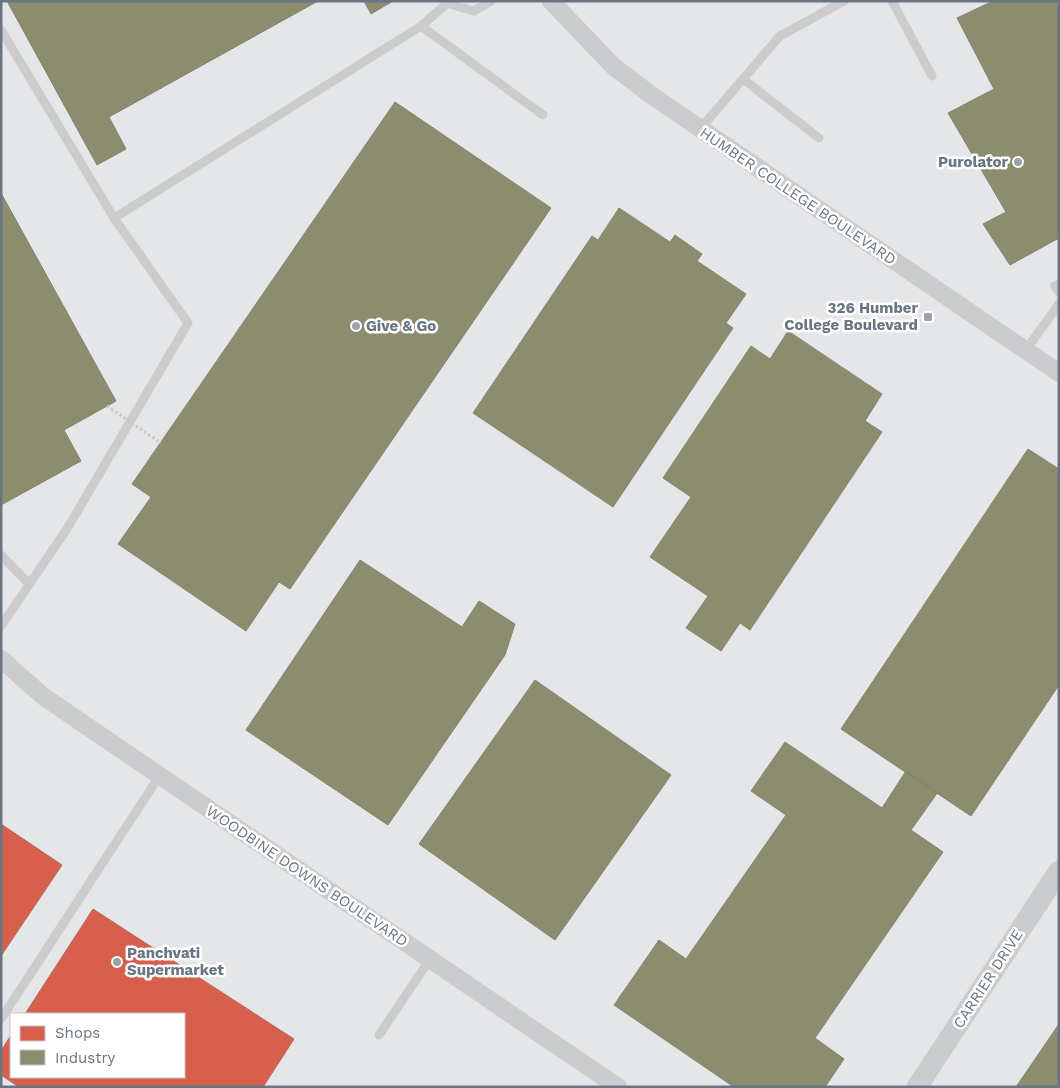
<svg xmlns="http://www.w3.org/2000/svg" width="1060" height="1088" font-family="'Work Sans',sans-serif">
  <rect width="100%" height="100%" fill="#f6f6f6"/>
  <path fill="#e5e6e7" fill-rule="evenodd" d="M1 1H1059V1087H1ZM11 1014H184V1077H11Z"/>
  <path fill="#d6604d" stroke="#b5665d" d="M1 824 62 865 1 956Z
    M93 909 294 1039 263 1087H19L1 1075V1051L11 1035V1077H184V1014H25Z"/>
  <path fill="#8c8c6e" stroke="#828574" d="M7 1H318L109 117 126 149 97 165Z
    M364 1H393L371 14Z
    M993 1H1056L1059 5V238L1010 265 983 224 1006 212 948 113 994 89 957 18Z
    M395 102 551 208 290 589 279 582 246 631 118 544 151 497 132 484Z
    M1 193 116 401 64 430 81 461 1 505Z
    M619 208 670 242 675 235 702 254 697 261 746 294 726 323 733 328 613 507 473 413 592 236 598 240Z
    M788 331 882 394 865 421 882 432 750 630 740 623 721 651 686 628 708 596 650 557 691 497 663 478 751 346 770 359Z
    M1028 449 1059 469V685L971 816 841 729Z
    M360 560 462 627 479 601 515 624 505 655 388 825 246 730Z
    M535 680 671 775 555 940 419 844Z
    M785 742 882 808 906 771 938 792 911 830 943 852 815 1038 844 1059 825 1087H734L614 1005 659 940 686 959 786 815 751 791Z
    M1059 1024V1087H1016Z"/>
  <g fill="none" stroke-linecap="round" stroke-linejoin="round">
    <path stroke="#cbcccd" stroke-width="9" d="M892 1 932 76
      M449 4 474 11 491 1
      M421 26 543 115
      M1 30 114 218 421 26 450 1
      M743 79 780 36 844 1
      M700 129 743 79 819 138
      M1059 284 1055 286 1059 292
      M1025 351 1059 304
      M1 555 29 584
      M1 626 67 529 188 323 114 218
      M1 1019 160 775
      M379 1035 430 959"/>
    <path stroke="#cbcccd" stroke-width="18" d="M551 1 613 66 651 95 1059 373
      M1 659 44 697 618 1087"/>
    <path stroke="#cbcccd" stroke-width="21" d="M917 1087 1059 871"/>
    <path stroke="#c9cacb" stroke-width="3" stroke-dasharray="2.5 2.5" stroke-linecap="butt" d="M107 406 161 443"/>
  </g>
  <g fill="#9aa2ab" stroke="#fff" stroke-width="2">
    <circle cx="1018" cy="162" r="5"/>
    <rect x="923" y="312" width="10" height="10" rx="2.5"/>
    <circle cx="356" cy="326" r="5"/>
    <circle cx="117" cy="962" r="5"/>
  </g>
  <g text-anchor="middle" stroke-width="5" stroke-linejoin="round" paint-order="stroke">
    <g font-size="15" font-weight="bold" fill="#697583" stroke="#fff" text-anchor="end">
      <text x="1008" y="167">Purolator</text>
      <text x="918" y="313">326 Humber<tspan x="918" dy="17">College Boulevard</tspan></text>
      <text x="366" y="331" text-anchor="start">Give &amp; Go</text>
      <text x="127" y="958" text-anchor="start">Panchvati<tspan x="127" dy="17">Supermarket</tspan></text>
    </g>
    <g font-size="15" fill="#697583" stroke="#fff">
      <text transform="translate(798 196) rotate(34)" y="5">HUMBER COLLEGE BOULEVARD</text>
      <text transform="translate(307 876) rotate(34)" y="5">WOODBINE DOWNS BOULEVARD</text>
      <text transform="translate(988 979) rotate(-57)" y="5">CARRIER DRIVE</text>
    </g>
  </g>
  <rect width="1060" height="1088" fill="none" stroke="#697583" stroke-width="5"/>
  <rect x="10" y="1013" width="175" height="65" fill="#ffffff" stroke="#c3c8cd"/>
  <rect x="20" y="1026" width="25" height="15" fill="#d6604d" stroke="#c3c8cd"/>
  <text x="55" y="1038" font-size="15" fill="#697583">Shops</text>
  <rect x="20" y="1050" width="25" height="15" fill="#8c8c6e" stroke="#c3c8cd"/>
  <text x="55" y="1063" font-size="15" fill="#697583">Industry</text>
</svg>
